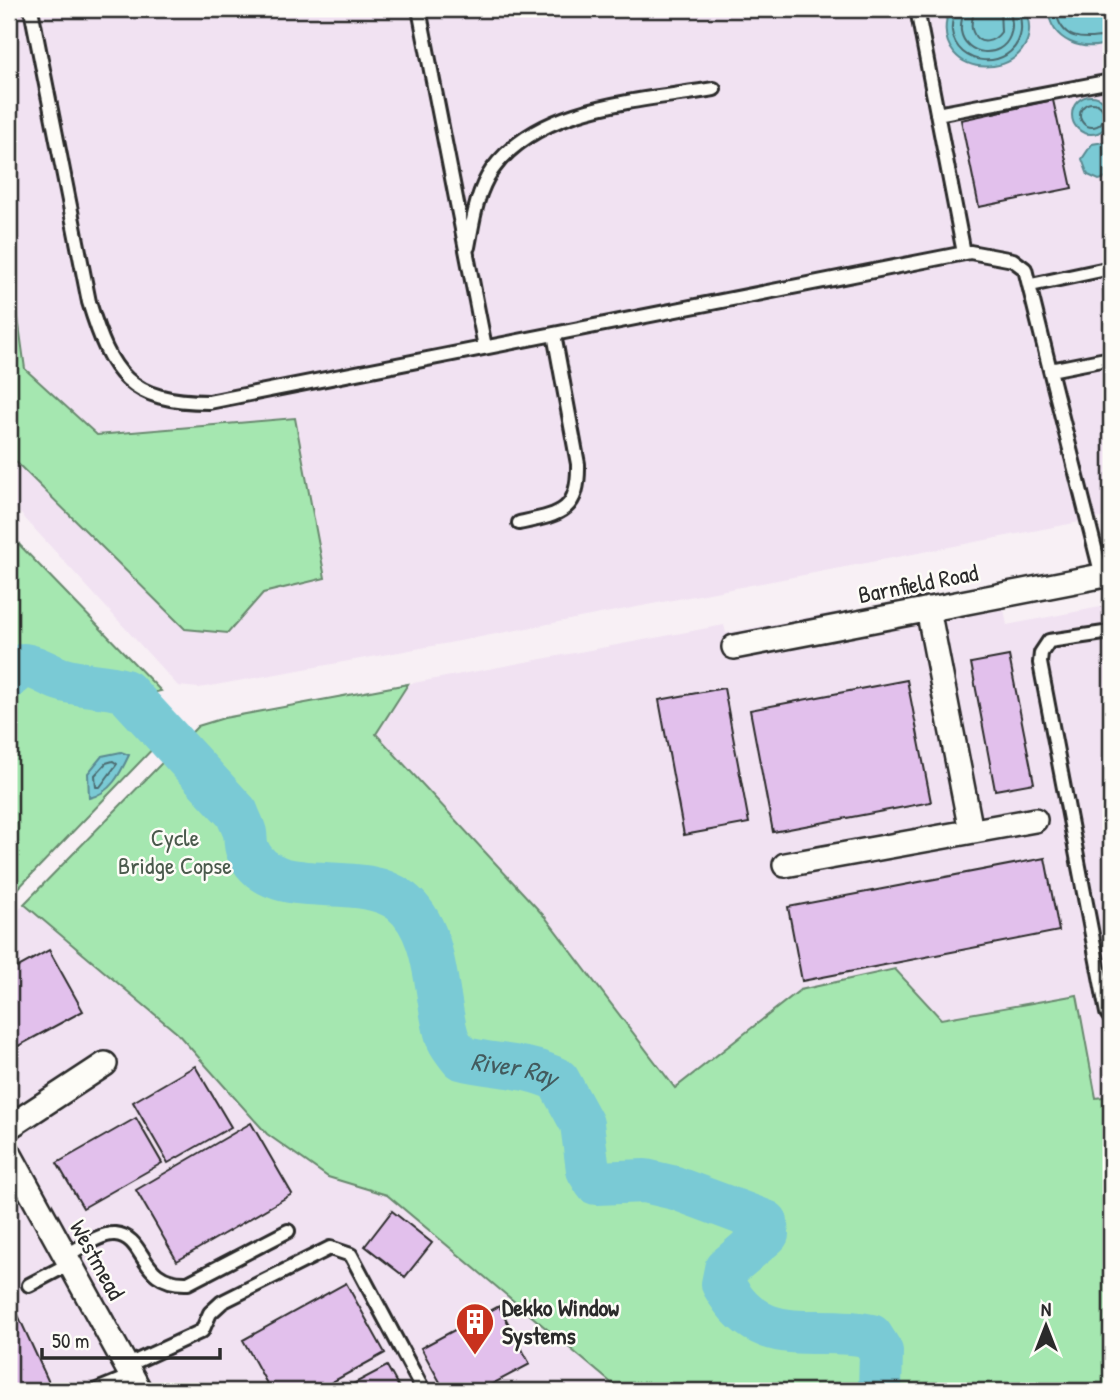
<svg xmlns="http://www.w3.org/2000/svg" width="1120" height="1400" font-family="'Patrick Hand',sans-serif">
  <rect width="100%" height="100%" fill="#f8f0f5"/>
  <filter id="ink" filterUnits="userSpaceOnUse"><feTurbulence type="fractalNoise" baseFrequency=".0143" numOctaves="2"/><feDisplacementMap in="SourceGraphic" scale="14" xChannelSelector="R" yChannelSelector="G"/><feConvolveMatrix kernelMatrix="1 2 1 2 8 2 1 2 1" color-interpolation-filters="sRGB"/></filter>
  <g filter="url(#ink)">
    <path fill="#f1e2f2" d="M9 9H1111V516L449 643 199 688 178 686 9 501Z
      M1111 605V1096L1096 1099 1077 995 941 1019 800 990 675 1088 545 917 376 734 408 684 724 625 726 633 841 611 847 637 1004 609 1007 625Z
      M24 904 177 1033 267 1134 328 1177 387 1195 621 1391H9V920Z"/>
    <path fill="#a5e7b0" stroke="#68896e" stroke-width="2" d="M9 252 25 369 97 435 295 418 325 578 263 593 228 633 185 629 9 455Z
      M9 534 161 691 152 693C112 681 49 652 9 665Z
      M29 672 49 683 114 694 130 704 163 738 9 898V687L22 673Z
      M408 684 376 734 545 917 675 1088 800 990 895 969 941 1019 1077 995 1096 1098 1111 1096V1391H621L387 1195 328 1177 267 1134 177 1033 24 904 198 726 224 718Z"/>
    <path fill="#7acad5" stroke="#5a8a91" stroke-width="2" d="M949 9H1025C1053 81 924 90 949 9Z
      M1048 9H1111V42C1083 53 1051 42 1048 9Z
      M1072 115a19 19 0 1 1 38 0a19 19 0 1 1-38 0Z
      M1104 142 1111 146V177L1099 180 1088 175 1082 159 1092 144Z
      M121 752 129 755C120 774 111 793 89 798L88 773 102 756Z"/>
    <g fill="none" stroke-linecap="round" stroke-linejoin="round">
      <path stroke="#4b6b6f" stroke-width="2" d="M955 9C954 16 951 23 952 31 956 67 1010 71 1020 36 1023 27 1020 18 1019 9
        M964 9C963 16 960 23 961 31 965 56 1001 60 1010 36 1014 27 1011 18 1010 9
        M974 9C974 16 969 25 973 32 979 47 994 42 1001 32L1000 9
        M1055 9C1062 44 1084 39 1111 36
        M1080 115a12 12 0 1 1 24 0a12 12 0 1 1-24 0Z
        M113 761 117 764 100 787H96L95 775 106 763Z"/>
      <path stroke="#7acad5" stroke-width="44" id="s1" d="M9 677 24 665C38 667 46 674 60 679 80 686 104 684 125 691L237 813C239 819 243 826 245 833 246 837 245 844 247 849 270 906 356 867 401 901 439 931 434 993 447 1036 449 1044 456 1051 461 1058 494 1067 527 1064 558 1080L582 1124 588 1170 596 1183 645 1181 675 1188 766 1222 767 1234 726 1269 723 1284C761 1353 813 1323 871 1336L881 1352 880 1391"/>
    </g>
    <path fill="#e2c0ec" stroke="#2b2b2b" stroke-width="2" d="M1053 100 1072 188 979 207 961 120Z
      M1009 656 1034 783 995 790 971 663Z
      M907 680 931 802 773 832 750 710Z
      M724 688 749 823 684 835 659 700Z
      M1045 858 1059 931 802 981 788 907Z
      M49 950 83 1011 9 1051V972Z
      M195 1066 231 1127 168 1163 133 1102Z
      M136 1118 162 1163 83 1208 57 1163Z
      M251 1123 292 1194 177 1261 136 1190Z
      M392 1211 432 1243 405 1277 365 1246Z
      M346 1283 385 1353 316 1391H271L243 1340Z
      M12 1302 51 1387 41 1391H9V1304Z
      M499 1306 530 1364 479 1391H445L421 1348Z
      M387 1366 401 1391H340Z"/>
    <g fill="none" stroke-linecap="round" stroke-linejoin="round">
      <g stroke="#2b2b2b" stroke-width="18">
        <path id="lane" d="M31 9 89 302C111 374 129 402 209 402L970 252 1013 260 1025 269 1050 370 1111 358
          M419 9 485 347
          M917 9 964 253
          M937 114 1111 81
          M468 247C473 221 476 193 492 170 540 104 641 101 714 89
          M1031 285 1111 268
          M1050 370 1102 576
          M519 523C561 514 579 512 578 464L554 334
          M1111 632 1049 641 1041 653 1040 663 1107 1013 1111 1019
          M65 1256C79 1249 100 1233 115 1234 148 1237 137 1285 188 1283L288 1231
          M29 1285 69 1264
          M126 1366 202 1331 210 1313 222 1302 330 1248 351 1255 422 1388
          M94 1391 131 1376"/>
      </g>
      <g stroke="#2b2b2b" stroke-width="28">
        <path id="street" d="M928 609 971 831
          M734 647 1111 574
          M785 865 1035 820
          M9 1127 105 1064
          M9 1153 140 1391"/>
      </g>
      <use href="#lane" stroke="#fdfcf7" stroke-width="12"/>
      <use href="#street" stroke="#fdfcf7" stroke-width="23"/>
    </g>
  </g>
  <defs>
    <g id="building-pin" transform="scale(2.0125)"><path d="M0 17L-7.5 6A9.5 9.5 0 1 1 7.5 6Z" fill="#c8321e" stroke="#fdfcf7"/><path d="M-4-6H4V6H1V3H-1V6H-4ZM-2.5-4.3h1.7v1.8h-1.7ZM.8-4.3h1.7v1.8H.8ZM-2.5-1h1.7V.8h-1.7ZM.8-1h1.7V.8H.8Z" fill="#fff"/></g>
  </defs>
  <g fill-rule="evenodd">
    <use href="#building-pin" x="475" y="1322"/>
  </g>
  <g text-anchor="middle" stroke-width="5" stroke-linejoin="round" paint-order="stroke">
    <g font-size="24" fill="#2b2b2b" stroke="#fdfcf7">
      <text transform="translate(918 584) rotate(-11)" y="8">Barnfield Road</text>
      <text transform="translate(97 1260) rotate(61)" y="8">Westmead</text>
    </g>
    <g font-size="24" fill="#4a5a4c" stroke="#fdfcf7">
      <text x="175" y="846">Cycle<tspan x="175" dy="28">Bridge Copse</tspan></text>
    </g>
    <g font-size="24" font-weight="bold" fill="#2b2b2b" stroke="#fdfcf7" text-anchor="start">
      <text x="502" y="1316">Dekko Window<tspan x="502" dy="28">Systems</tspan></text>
    </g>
    <g font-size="26" font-style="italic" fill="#435b5e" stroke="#fdfcf7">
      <text dy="9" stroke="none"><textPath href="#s1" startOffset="724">River Ray</textPath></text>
    </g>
  </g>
  <rect width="1120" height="1400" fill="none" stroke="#fdfcf7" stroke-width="35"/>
  <rect x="18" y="18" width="1085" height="1365" fill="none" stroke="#2b2b2b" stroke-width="2.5" filter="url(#ink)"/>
  <g transform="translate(1046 1326)" stroke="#fdfcf7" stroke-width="5" paint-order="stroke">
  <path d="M0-5L12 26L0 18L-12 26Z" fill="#2b2b2b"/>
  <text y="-10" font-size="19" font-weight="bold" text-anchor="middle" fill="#2b2b2b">N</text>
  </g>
  <path d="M42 1348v10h178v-10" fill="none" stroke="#2b2b2b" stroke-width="3.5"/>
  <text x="52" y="1348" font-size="21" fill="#2b2b2b" stroke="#fdfcf7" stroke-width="5" paint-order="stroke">50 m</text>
</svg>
